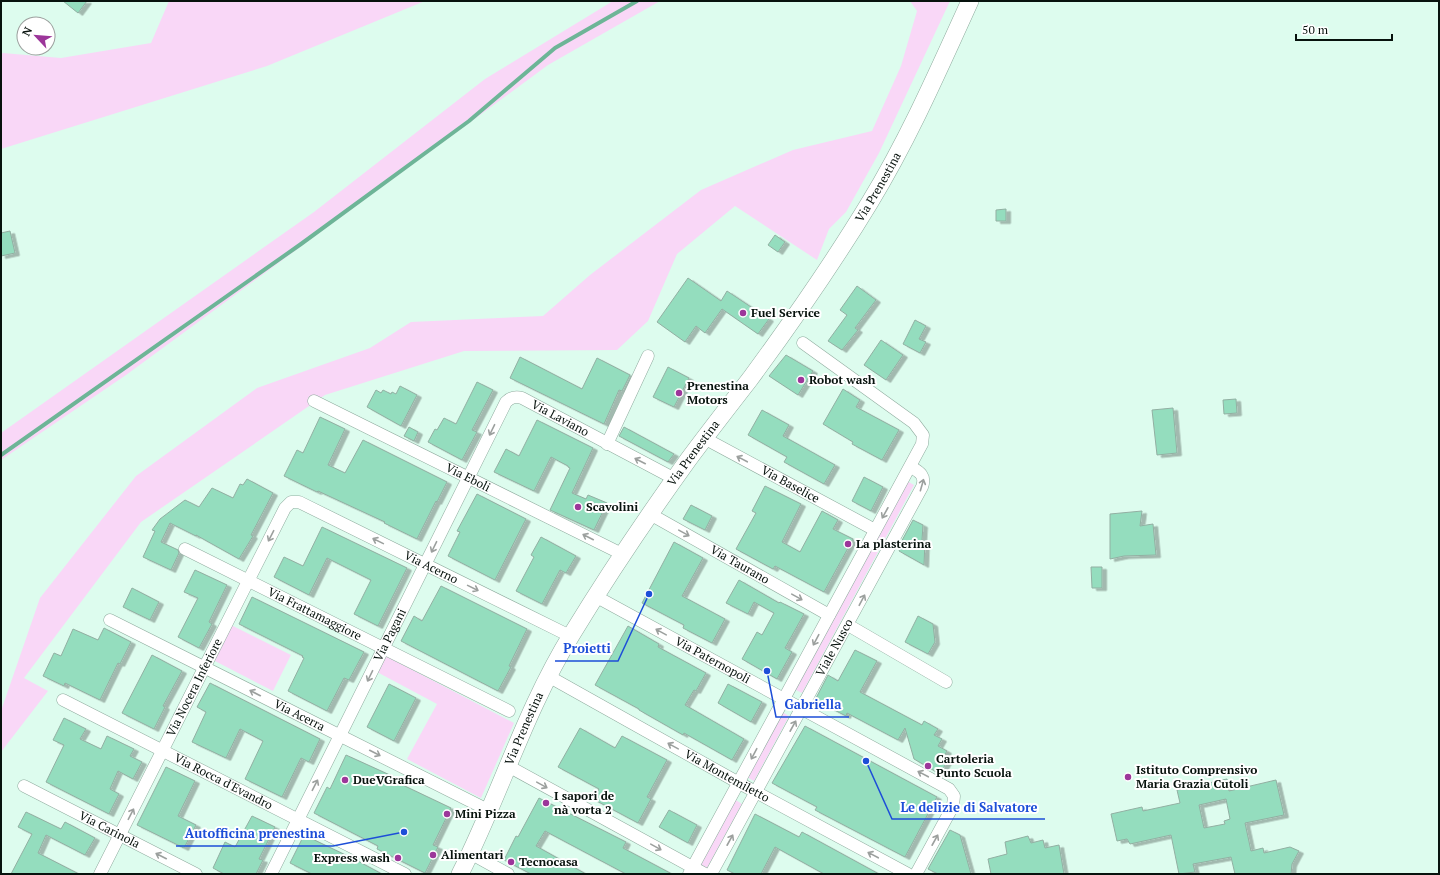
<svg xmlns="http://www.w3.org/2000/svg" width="1440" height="875" font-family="'PT Serif',serif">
  <defs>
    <filter id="shadow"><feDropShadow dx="4.5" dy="2.5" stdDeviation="0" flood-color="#0004"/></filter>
  </defs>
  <rect width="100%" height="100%" fill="#ddfcee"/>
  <path fill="#f9d7f7" d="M169 1H425L267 66 1 149V54L3 53 61 58 151 43Z
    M613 1H660L548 65 126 375 1 460V433L314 212 485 79Z
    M910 1H950L879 153 846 212 829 229 817 260 735 206 677 254 648 321 617 350 464 351 325 395 141 522 24 678 48 691 1 752V711L40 598 136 476 257 388 370 348 411 322 543 316 590 275 701 190 793 150 872 131 901 66 917 11Z
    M907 481 914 485 802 693 794 689Z
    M231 625 291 655 273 691 213 660Z
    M386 656 514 723 481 798 407 759 437 704 377 672Z
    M782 712 789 716 754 781 747 777Z
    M734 799 742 804 707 868 699 864Z"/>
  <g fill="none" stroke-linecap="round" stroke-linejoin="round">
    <path stroke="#6db597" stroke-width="4" d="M1 455 301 244 469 121 555 48 637 1"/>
  </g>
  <path fill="#94ddbe" stroke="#92afa2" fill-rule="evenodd" filter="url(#shadow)" d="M63 1H87L78 13Z
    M1006 209V221H996V210Z
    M10 231 15 253 1 256V233Z
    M775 235 785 242 778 252 768 245Z
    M688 278 721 301 727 291 769 319 758 334 722 309 705 333 696 326 685 342 657 322Z
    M857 286 876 300 855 328 858 330 842 350 828 341 847 315 840 310Z
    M915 320 926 326 919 339 926 342 920 353 903 344Z
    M881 340 903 355 886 380 864 365Z
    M786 355 813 371 798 395 769 376Z
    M520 357 582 389 597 358 630 375 622 391 619 390 604 424 510 378Z
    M668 367 689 378 674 407 653 397Z
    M477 382 493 390 472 430 477 432 462 460 428 442 435 429 437 430 444 418 456 424Z
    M400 386 417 395 401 426 367 407 376 390 381 393 383 390 391 394 392 392 396 394Z
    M843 389 860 400 856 407 899 430 882 460 852 444 853 442 823 424Z
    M1236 399 1237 413 1224 414 1223 400Z
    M1173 408 1177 453 1157 455 1152 410Z
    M762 410 789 425 783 436 835 465 824 484 784 462 787 457 748 435Z
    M320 417 345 429 328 465 345 473 363 440 447 482 437 502 436 501 417 539 384 523 385 522 318 491 317 492 284 476 297 450 303 453Z
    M537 420 593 448 572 493 586 499 588 495 607 503 594 530 550 510 570 468 568 467V466L551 457 534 491 494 472 506 449 519 456Z
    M409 427 418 432 414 441 404 436Z
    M624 427 674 454 668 462 619 436Z
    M864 477 883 487 871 511 852 501Z
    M247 479 273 493 251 535 253 536 239 559 196 535V536L170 523 161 542 178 550 179 553 171 570 143 557 155 531 152 530 160 519 185 500 199 507 212 488 233 498 240 484 243 485Z
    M765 486 801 504 782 542 800 552 822 511 838 520 833 529 853 539 824 592 775 566 773 569 736 549 756 513 752 511Z
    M477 494 526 519 495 580 448 556 460 532 457 531Z
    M691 505 712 516 705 530 683 519Z
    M1142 511 1140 526 1153 524 1156 555 1124 556 1110 559V514Z
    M913 520 923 525 922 540 925 541 924 565 899 551 901 547 899 546Z
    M322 527 407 568 378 626 354 614 371 580 327 558 309 595 274 577 284 557 303 566Z
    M541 537 576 556 566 573 560 570 542 604 516 591 534 557 531 555Z
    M674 542 703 558 682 596 725 619 712 643 683 628 684 625 642 603Z
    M1091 567H1102V588H1092Z
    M195 570 227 585 209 622 212 624 199 648 178 637 198 598 184 592Z
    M739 580 779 603 780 602 804 614 785 648 792 652 777 679 742 659 757 632 762 635 774 613 754 602 748 614 726 603Z
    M441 586 527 629 509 666 511 667 498 691 401 641 414 616 422 621Z
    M132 588 159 602 150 620 123 607Z
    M252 597 364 652 349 680 344 678 327 711 288 691 304 658 302 657 303 656 239 624Z
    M918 616 933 624 935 642 928 654 905 642Z
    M628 626 659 644 658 647 706 673 696 691 694 690 685 705 744 739 732 760 684 733 683 735 639 710V709L595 685Z
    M104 628 131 642 120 664 118 663 100 700 65 683 64 686 43 676 54 653 61 656 73 629 98 640Z
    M855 650 877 661 860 692 922 725 924 721 938 729 934 735 942 739 938 746 947 751 944 756 949 758 940 774 914 759 905 728 898 740 847 713 846 716 815 700 828 675 838 681Z
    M152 655 182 671 163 706 165 707 154 729 122 713Z
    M210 683 320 739 309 762 301 758 282 797 245 779 263 741 240 729 226 758 192 742 206 712 197 707Z
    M389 684 416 698 394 741 367 727Z
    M728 684 762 702 751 722 718 703Z
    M64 718 86 729 80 739 101 749 107 736 134 749 130 756 142 762 133 779 118 771 110 789 119 794 109 814 46 782 64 745 53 740Z
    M805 726 937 797 905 857 815 810 817 807 772 783Z
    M580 728 615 748 622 736 667 760 647 797 651 799 638 823 593 799 599 789 558 767Z
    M346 755 392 776 390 779 451 808 433 845 438 847 425 873 377 849 378 846 314 813 327 787 330 789Z
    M166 767 195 781 178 816 196 825 184 848 137 825Z
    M1227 779 1229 791 1276 780 1284 815 1245 823 1251 851 1263 848 1264 853 1290 847 1299 851 1292 864 1291 874H1235L1231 857 1193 864 1195 872 1179 874 1171 835 1130 844 1127 839 1117 841 1111 814 1142 807 1143 811 1180 803 1177 790ZM1226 799 1230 819 1224 821 1225 824 1204 828 1199 805Z
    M539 798 626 842 623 848 672 874H626L545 831 536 846 586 874H531L504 860 516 836 518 837Z
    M669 810 697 825 688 843 659 827Z
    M26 812 61 829 65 822 95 838 85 855 46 835 38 853 79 874H11L32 834 18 827Z
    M755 814 799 837 802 832 879 874H824L775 847 761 874H735L727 870Z
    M252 816 275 827 259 859 263 860 256 874H224L213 868 225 842 235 847Z
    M950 830 960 835 971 874H938L928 869Z
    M304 835 356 860 382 874H312L290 863Z
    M1028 836 1031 843 1043 840 1045 848 1059 845 1064 874H991L988 859 1007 854 1005 842Z"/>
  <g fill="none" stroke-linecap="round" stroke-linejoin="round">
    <g stroke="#8fab9e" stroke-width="13">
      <g id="street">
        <path id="s1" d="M314 401 622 554"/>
        <path id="s2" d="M704 438 875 530"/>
        <path d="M607 444 648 356"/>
        <path id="s3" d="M650 514 829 615"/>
        <path id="s4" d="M185 549 509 711"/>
        <path id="s5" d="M595 596 949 789 954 796 953 806 916 874"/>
        <path id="s6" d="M110 620 490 811"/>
        <path d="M848 625 946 682"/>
        <path id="s7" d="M548 676 739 783 908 874"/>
        <path id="s8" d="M63 700 405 874"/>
        <path d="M508 766 705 874"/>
        <path id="s9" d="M24 786 196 874"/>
        <path d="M470 853 508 874"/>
        <path id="s10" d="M100 874 285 508 291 502H299L570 636"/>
        <path id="s11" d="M271 874 506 402C511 397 515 396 522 398L675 479"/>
        <path d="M689 874 922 444 923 435 914 423 803 343"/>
        <path id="s12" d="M711 874 922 487C926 476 920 472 911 467"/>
      </g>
    </g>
    <g stroke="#8fab9e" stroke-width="18">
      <g id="secondary">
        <path id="s13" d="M460 874C500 795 525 710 572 634 608 575 647 517 688 460 708 433 729 406 750 379 792 322 833 263 870 202 909 138 939 69 970 1"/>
      </g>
    </g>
    <use href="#street" stroke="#fff" stroke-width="12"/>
    <use href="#secondary" stroke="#fff" stroke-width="17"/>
  </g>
  <defs><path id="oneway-shaft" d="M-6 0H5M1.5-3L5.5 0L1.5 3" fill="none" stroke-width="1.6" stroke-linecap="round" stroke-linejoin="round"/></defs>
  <g stroke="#9ca09e">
    <use href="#oneway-shaft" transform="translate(492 430) rotate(116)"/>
    <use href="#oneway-shaft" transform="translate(742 459) rotate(-152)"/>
    <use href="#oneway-shaft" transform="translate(640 461) rotate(-153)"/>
    <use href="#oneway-shaft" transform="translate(922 485) rotate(-74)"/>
    <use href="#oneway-shaft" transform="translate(885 513) rotate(119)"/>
    <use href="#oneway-shaft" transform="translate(684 533) rotate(29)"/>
    <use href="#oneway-shaft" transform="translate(271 536) rotate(117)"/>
    <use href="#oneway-shaft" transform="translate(588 537) rotate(-153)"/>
    <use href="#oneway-shaft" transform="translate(378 541) rotate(-154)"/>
    <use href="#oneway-shaft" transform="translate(434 547) rotate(116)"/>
    <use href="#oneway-shaft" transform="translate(473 588) rotate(26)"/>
    <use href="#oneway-shaft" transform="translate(797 597) rotate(29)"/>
    <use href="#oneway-shaft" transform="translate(862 600) rotate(-62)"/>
    <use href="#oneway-shaft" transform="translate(661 632) rotate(-151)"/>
    <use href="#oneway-shaft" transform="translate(816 640) rotate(118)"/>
    <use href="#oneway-shaft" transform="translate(370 676) rotate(116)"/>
    <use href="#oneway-shaft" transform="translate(255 693) rotate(-153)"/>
    <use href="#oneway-shaft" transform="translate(793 726) rotate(-61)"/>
    <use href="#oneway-shaft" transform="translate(673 746) rotate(-151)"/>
    <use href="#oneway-shaft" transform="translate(375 753) rotate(27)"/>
    <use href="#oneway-shaft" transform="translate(754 754) rotate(118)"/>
    <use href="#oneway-shaft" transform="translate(923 774) rotate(-152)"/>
    <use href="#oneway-shaft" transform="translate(315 785) rotate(-63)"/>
    <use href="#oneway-shaft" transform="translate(542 785) rotate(29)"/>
    <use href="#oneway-shaft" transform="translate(131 814) rotate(-63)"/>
    <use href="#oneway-shaft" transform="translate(730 840) rotate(-61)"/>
    <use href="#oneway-shaft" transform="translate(935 840) rotate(-61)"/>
    <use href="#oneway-shaft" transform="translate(656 847) rotate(29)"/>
    <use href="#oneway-shaft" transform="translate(873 855) rotate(-152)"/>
    <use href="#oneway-shaft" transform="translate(161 856) rotate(-153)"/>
  </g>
  <g fill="#9c369a" stroke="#fff" stroke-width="1.5">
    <circle cx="743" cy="313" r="4"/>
    <circle cx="801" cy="380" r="4"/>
    <circle cx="679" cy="393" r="4"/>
    <circle cx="578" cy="507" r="4"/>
    <circle cx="848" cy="544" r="4"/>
    <circle cx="928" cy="766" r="4"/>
    <circle cx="1128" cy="777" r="4"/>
    <circle cx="345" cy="780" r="4"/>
    <circle cx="546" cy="803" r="4"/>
    <circle cx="447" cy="814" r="4"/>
    <circle cx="433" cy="855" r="4"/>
    <circle cx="398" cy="858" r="4"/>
    <circle cx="511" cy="862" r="4"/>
  </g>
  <g text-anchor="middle" stroke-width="4" stroke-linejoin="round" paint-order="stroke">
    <g font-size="12" fill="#07120d" stroke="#fff">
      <text dy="4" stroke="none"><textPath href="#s13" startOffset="807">Via Prenestina</textPath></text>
      <text dy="4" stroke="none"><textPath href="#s11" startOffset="588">Via Laviano</textPath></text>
      <text dy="4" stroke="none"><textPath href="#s13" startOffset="483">Via Prenestina</textPath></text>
      <text dy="4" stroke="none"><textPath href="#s1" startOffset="172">Via Eboli</textPath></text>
      <text dy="4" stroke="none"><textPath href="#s2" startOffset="98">Via Baselice</textPath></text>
      <text dy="4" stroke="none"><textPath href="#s3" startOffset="103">Via Taurano</textPath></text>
      <text dy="4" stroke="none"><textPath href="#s10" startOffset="574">Via Acerno</textPath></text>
      <text dy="4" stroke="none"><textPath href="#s4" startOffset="145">Via Frattamaggiore</textPath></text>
      <text dy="4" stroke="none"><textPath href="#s11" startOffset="267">Via Pagani</textPath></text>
      <text dy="4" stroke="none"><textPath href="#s12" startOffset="258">Viale Nusco</textPath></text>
      <text dy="4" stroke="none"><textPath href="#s5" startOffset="134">Via Paternopoli</textPath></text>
      <text dy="4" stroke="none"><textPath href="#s10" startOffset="209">Via Nocera Inferiore</textPath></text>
      <text dy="4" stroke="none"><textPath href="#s6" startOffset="212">Via Acerra</textPath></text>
      <text dy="4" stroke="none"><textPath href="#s13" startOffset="159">Via Prenestina</textPath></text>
      <text dy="4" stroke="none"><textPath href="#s7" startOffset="205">Via Montemiletto</textPath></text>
      <text dy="4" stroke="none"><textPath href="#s8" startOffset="180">Via Rocca d'Evandro</textPath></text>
      <text dy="4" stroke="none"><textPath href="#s9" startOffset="96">Via Carinola</textPath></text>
    </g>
    <g font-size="12" font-weight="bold" fill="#07120d" stroke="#fff" text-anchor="start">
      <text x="751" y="317">Fuel Service</text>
      <text x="809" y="384">Robot wash</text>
      <text x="687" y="390">Prenestina<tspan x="687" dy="14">Motors</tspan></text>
      <text x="586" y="511">Scavolini</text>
      <text x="856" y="548">La plasterina</text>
      <text x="936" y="763">Cartoleria<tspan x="936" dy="14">Punto Scuola</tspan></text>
      <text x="1136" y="774">Istituto Comprensivo<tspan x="1136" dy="14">Maria Grazia Cutoli</tspan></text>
      <text x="353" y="784">DueVGrafica</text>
      <text x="554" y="800">I sapori de<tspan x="554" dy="14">nà vorta 2</tspan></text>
      <text x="455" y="818">Mini Pizza</text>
      <text x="441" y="859">Alimentari</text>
      <text x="390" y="862" text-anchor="end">Express wash</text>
      <text x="519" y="866">Tecnocasa</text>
    </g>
  </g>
  <path fill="none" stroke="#1d4ed8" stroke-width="1.5" d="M649 594L618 661H555M767 671L776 717H849M866 761L892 819H1045M404 832L333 846H176"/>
  <g fill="#1d4ed8" stroke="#fff" stroke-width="1.5">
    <circle cx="649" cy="594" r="4"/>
    <circle cx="767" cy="671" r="4"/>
    <circle cx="866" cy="761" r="4"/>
    <circle cx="404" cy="832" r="4"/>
  </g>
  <g font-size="13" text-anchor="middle" font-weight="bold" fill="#1d4ed8" stroke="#fff" stroke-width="4" stroke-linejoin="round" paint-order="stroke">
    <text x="587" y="653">Proietti</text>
    <text x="813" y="709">Gabriella</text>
    <text x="969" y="812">Le delizie di Salvatore</text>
    <text x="255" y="838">Autofficina prenestina</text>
  </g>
  <rect width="1440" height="875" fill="none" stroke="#07120d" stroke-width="4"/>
  <g transform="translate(36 36) rotate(296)"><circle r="19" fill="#ffffff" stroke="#9ca09e"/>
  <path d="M0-3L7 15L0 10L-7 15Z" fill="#9c369a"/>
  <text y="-6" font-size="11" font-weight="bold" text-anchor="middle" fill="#07120d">N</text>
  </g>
  <path d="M1296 34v6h96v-6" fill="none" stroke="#07120d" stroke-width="2"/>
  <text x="1302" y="34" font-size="12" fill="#07120d" stroke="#ffffff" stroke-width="3" paint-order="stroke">50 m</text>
</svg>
